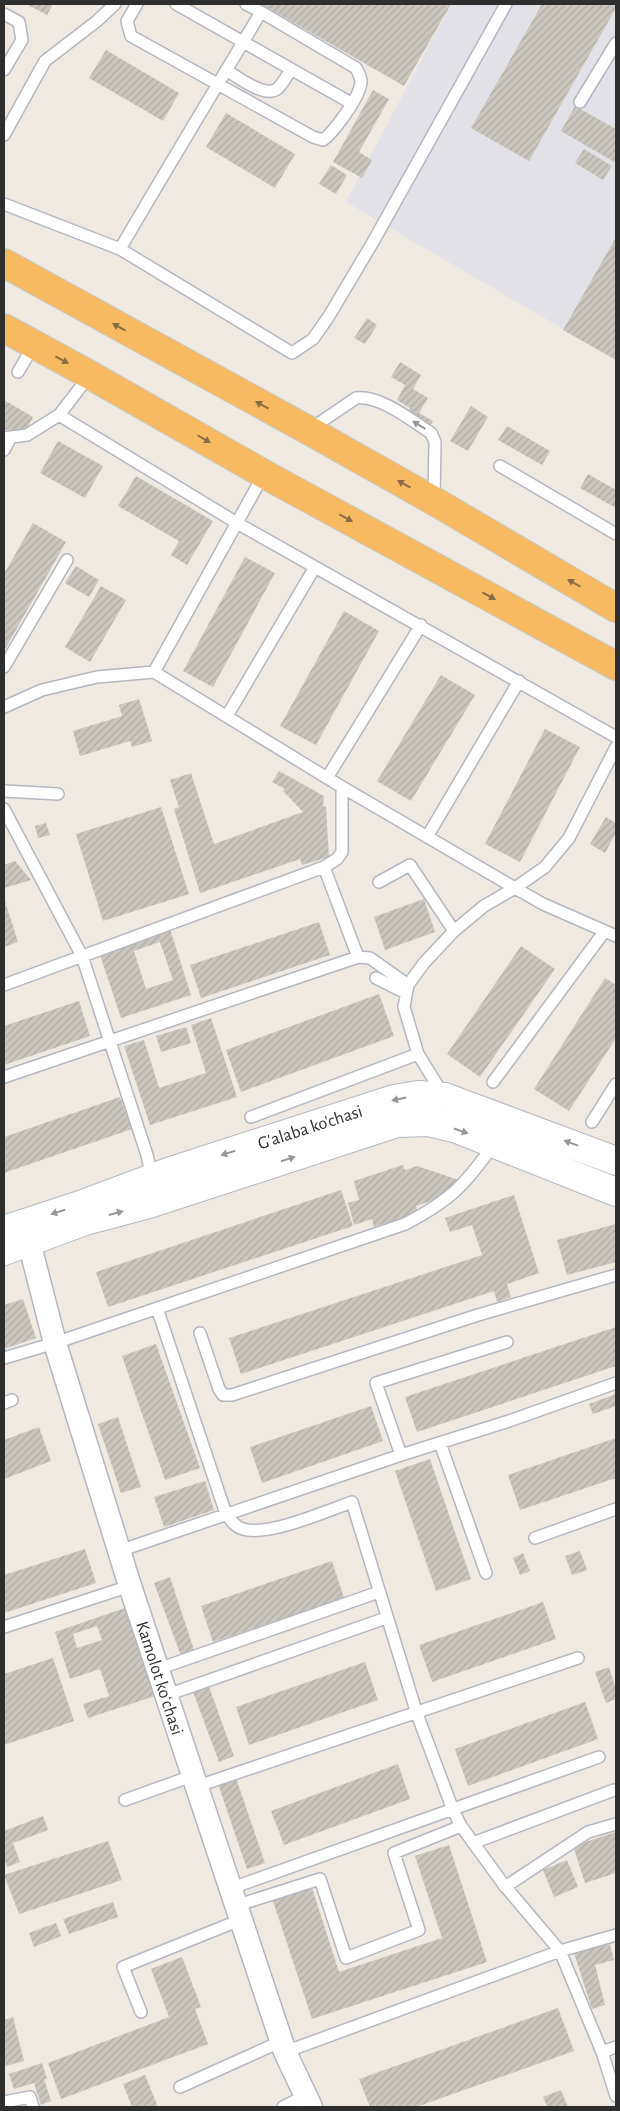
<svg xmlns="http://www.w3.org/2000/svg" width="620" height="2111" font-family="'Alegreya Sans',sans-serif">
  <defs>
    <pattern id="building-hatch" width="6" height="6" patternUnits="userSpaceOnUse" patternTransform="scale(1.25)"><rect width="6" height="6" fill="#cbc7bf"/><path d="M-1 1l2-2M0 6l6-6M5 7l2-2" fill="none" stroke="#afaba4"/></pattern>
  </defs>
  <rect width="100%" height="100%" fill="#efe9e1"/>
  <path fill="#e3e1e8" d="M451 4H616V360L346 202Z"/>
  <path fill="url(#building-hatch)" fill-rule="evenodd" d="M26 4H53L47 15Z
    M261 4H451L404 86Z
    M542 4H616V8L529 161 471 128Z
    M106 50 179 93 163 121 89 78Z
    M373 90 389 99 359 152 372 160 362 178 333 162Z
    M575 106 616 129V163L561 131Z
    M226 113 295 154 275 188 206 147Z
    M584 149 612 166 603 180 575 163Z
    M331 165 347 175 336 194 319 184Z
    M616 237V360L563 330Z
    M367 318 377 325 365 344 354 338Z
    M400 362 421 375 413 389 428 398 419 413 433 421 425 435 402 422 410 408 397 400 405 385 391 377Z
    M4 400 33 417 26 431 4 430Z
    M471 406 488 417 468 451 450 441Z
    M507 426 550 451 542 465 498 440Z
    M58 441 103 466 85 498 40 473Z
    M588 474 616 490V508L580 488Z
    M136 476 213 521 187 565 171 555 179 541 118 506Z
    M33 523 66 542 4 651V574Z
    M245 557 275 573 213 687 183 671Z
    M76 566 99 580 89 597 65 583Z
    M101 586 126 600 90 662 65 647Z
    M344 611 379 631 316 745 280 726Z
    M441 675 475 695 411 801 377 781Z
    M139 699 152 741 132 747 130 741 80 756 73 731 122 716 119 705Z
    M545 729 580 747 520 862 485 844Z
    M279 771 324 796 323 806 326 807 329 857 302 865 300 859 200 893 174 809 179 807 170 780 191 773 214 844 303 812 283 791 285 789 272 782Z
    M161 807 189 894 103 921 76 834Z
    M606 817 616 823V833L605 853 590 844Z
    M46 823 50 835 38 838 35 826Z
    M15 861 31 880 4 888V865Z
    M4 898 18 942 4 947Z
    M424 899 435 932 385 950 374 917Z
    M319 922 330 955 201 998 190 965Z
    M170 929 191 995 121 1018 99 952ZM160 942 173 980 146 989 134 951Z
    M521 946 555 969 480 1077 447 1054Z
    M605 978 616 985V1038L569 1111 534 1089Z
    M379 994 394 1036 241 1092 226 1050Z
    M79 1001 90 1036 4 1065V1026Z
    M211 1018 237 1097 150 1125 124 1046 144 1040 159 1088 206 1073 191 1025Z
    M186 1027 191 1043 161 1052 156 1036Z
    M120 1097 132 1129 4 1173V1137Z
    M403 1165 405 1170 417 1166 459 1180 452 1194 416 1206 419 1216 386 1226 385 1223 374 1227 372 1219 354 1225 348 1203 359 1200 354 1181Z
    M341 1190 353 1226 108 1307 96 1272Z
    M514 1195 539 1273 507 1284 511 1297 497 1302 494 1291 241 1374 229 1338 482 1255 472 1225 450 1232 445 1218Z
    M616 1224V1262L567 1275 557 1240Z
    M23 1299 36 1338 4 1349V1305Z
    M616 1327V1366L417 1432 405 1397Z
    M156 1344 200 1468 165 1480 122 1356Z
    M616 1394V1406L593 1414 589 1404Z
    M371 1406 383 1441 262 1483 250 1447Z
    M118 1417 141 1487 121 1493 98 1424Z
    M39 1427 51 1461 4 1479V1440Z
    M616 1438V1478L520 1510 508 1475Z
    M430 1459 471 1579 436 1591 395 1471Z
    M205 1481 214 1510 164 1527 154 1497Z
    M85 1549 96 1583 4 1613V1575Z
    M580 1551 587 1570 572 1575 565 1556Z
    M523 1553 530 1571 520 1575 513 1558Z
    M332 1561 344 1598 213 1642 201 1606Z
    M170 1577 194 1650 181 1656 154 1583Z
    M543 1602 556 1639 432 1682 419 1645Z
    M125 1608 155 1696 88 1718 83 1704 109 1696 100 1669 70 1679 55 1632ZM97 1626 102 1640 77 1648 73 1634Z
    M53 1658 74 1721 4 1745V1674Z
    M365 1662 378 1700 249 1745 236 1707Z
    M609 1667 616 1689V1699L606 1703 595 1672Z
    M208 1684 234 1756 219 1762 192 1689Z
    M585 1702 598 1739 468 1786 455 1749Z
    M398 1764 410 1799 284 1845 271 1811Z
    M236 1778 265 1863 247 1869 218 1784Z
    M43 1816 48 1830 13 1843 20 1862 7 1867 4 1857V1831Z
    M616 1832V1873L585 1883 573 1846Z
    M108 1841 122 1880 19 1914 4 1875Z
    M449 1845 487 1962 312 2019 273 1901 312 1888 339 1972 442 1938 415 1856Z
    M567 1860 578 1887 554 1897 543 1870Z
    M113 1902 118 1917 69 1934 63 1919Z
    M56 1923 61 1936 34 1947 29 1933Z
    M610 1944 614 1960 595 1965 605 2005 592 2009 574 1953Z
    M182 1957 201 2007 195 2009 208 2044 61 2099 48 2063 169 2017 151 1969Z
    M558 2008 574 2051 416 2107H370L359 2079Z
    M13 2017 24 2061 6 2066 4 2056V2020Z
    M42 2063 47 2079H44L51 2101 41 2105 34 2083 14 2089 9 2074Z
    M145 2075 158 2107H132L123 2084Z
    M561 2090 568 2107H547L543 2097Z"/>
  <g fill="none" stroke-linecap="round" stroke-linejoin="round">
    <g stroke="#b4b7c1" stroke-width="14">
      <path id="service" d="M176 4 351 103
        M246 4 261 12
        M4 14 19 22 22 40 4 70
        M226 70C238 77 264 98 277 89 282 85 287 75 291 70
        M580 102 616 43
        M4 135 45 61 97 21 115 4
        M4 204 120 249 292 353 313 339 329 316 373 242 506 4
        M120 249C166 170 214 91 261 12L356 68C359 74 363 80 360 87 357 100 334 132 323 140L313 137 131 36 127 21 137 4
        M18 372 34 345
        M59 415 237 523 616 737
        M309 430 356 398C380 395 411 420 431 433L435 442 434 499
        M4 438 27 435 59 415 90 375
        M4 450 11 437
        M500 466 616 534
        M4 667 67 560
        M154 672 264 474
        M4 707 42 690 97 677 154 672 342 787 515 888 484 906 454 931 424 963 408 985 404 1007 418 1054 444 1096
        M227 716 315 567
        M616 747 569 838 545 867 515 888 543 904 616 936
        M327 778 421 625
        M4 791 58 794
        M4 809 82 956 147 1155 152 1178
        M427 837 519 681
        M324 867 358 957
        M379 882 410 865 454 931
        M376 978 406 993
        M4 985 324 867 337 859 342 852V787
        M4 1077 358 957 370 958 408 985
        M493 1082 604 932
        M251 1117 418 1054
        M592 1122 616 1084
        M157 1308 226 1514C231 1520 235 1527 243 1529 268 1537 326 1511 352 1502L417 1714 453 1810 461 1826 504 1885 560 1951 616 1935
        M200 1333 219 1389 223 1395H232L478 1315 616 1275
        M4 1358 55 1343 405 1224C451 1200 465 1185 494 1144
        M4 1403 12 1400
        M440 1443 486 1573
        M401 1455 376 1383 507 1342
        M535 1538 616 1509
        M119 1551 401 1455 509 1421 616 1383
        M4 1627 130 1586
        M158 1669 379 1592
        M167 1695 386 1618
        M195 1787 578 1658
        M125 1800 192 1776
        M473 1843 614 1790
        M505 1887 588 1832 616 1824
        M229 1889 599 1757
        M235 1906 320 1879 346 1958 419 1930 394 1853 461 1826
        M141 2012 123 1967 240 1920
        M285 2052 560 1951 602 2052 616 2096
        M602 2052 616 2047
        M180 2087 282 2041
        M4 2102 30 2097 33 2107
        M283 2107 305 2096"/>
    </g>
    <g stroke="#b4b7c1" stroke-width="25">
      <path id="minor" d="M29 1242 55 1343 130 1586 285 2052 311 2107"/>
    </g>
    <g stroke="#b4b7c1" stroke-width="30">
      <path id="secondary" d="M4 1230 80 1205 168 1172 394 1099 418 1095 445 1097 616 1161
        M4 1251 85 1221 149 1204 397 1123 428 1122 457 1129 616 1192"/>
    </g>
    <g stroke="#c9c9c9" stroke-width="30">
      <path id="trunk" d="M4 263 308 430 434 501 616 608
        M4 328 90 375 264 474 616 666"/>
    </g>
    <use href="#service" stroke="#fff" stroke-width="11"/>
    <use href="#minor" stroke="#fff" stroke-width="22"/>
    <use href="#secondary" stroke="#fff" stroke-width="28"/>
    <use href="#trunk" stroke="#f8ba60" stroke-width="28"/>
  </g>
  <defs><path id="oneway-solid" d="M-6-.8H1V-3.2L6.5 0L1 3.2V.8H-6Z" transform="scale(1.25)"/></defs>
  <g fill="#896d44">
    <use href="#oneway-solid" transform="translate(119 327) rotate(-151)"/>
    <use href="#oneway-solid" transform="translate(62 360) rotate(28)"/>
    <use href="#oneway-solid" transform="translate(262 405) rotate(-151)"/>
    <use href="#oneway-solid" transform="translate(204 439) rotate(30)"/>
    <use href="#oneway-solid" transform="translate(404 484) rotate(-151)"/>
    <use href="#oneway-solid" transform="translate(346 518) rotate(29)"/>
    <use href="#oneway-solid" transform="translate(574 583) rotate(-150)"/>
    <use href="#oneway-solid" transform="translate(489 596) rotate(29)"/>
  </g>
  <g fill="#969696">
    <use href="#oneway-solid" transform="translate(419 425) rotate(-149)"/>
    <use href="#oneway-solid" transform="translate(399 1099) rotate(168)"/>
    <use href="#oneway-solid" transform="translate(461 1131) rotate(19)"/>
    <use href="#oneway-solid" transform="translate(571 1143) rotate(-160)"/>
    <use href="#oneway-solid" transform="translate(228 1153) rotate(162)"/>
    <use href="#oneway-solid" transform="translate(288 1159) rotate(-18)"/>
    <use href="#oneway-solid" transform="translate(58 1212) rotate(162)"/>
    <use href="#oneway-solid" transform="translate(116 1213) rotate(-15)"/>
  </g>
  <g text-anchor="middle" stroke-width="5" stroke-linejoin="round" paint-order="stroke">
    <g font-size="18" fill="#2e2e2e" stroke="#fff">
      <text transform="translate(310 1127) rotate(-18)" y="6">G'alaba ko'chasi</text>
      <text transform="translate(160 1678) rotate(72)" y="6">Kamolot koʻchasi</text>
    </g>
  </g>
  <rect width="620" height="2111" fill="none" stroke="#2e2e2e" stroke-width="10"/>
</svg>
